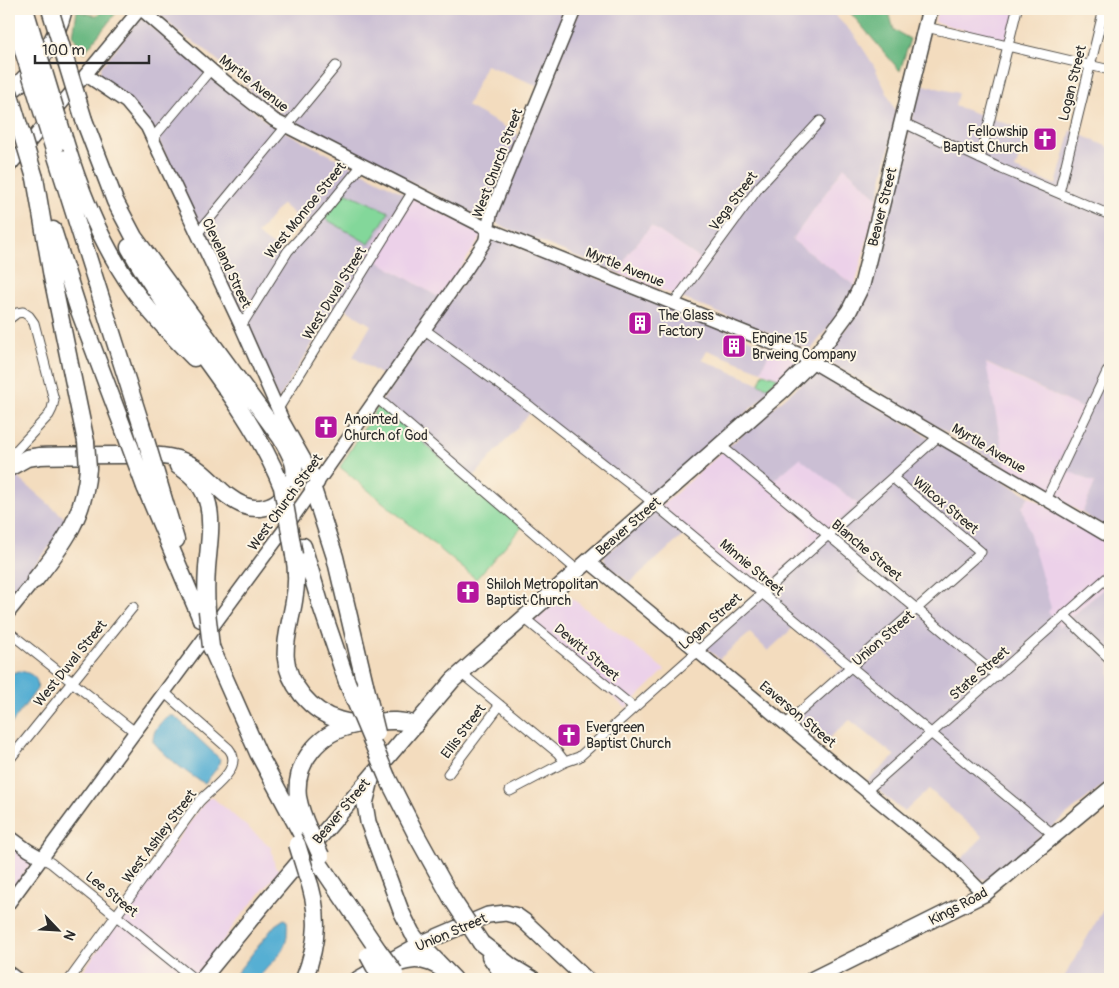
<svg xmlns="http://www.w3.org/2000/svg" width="1119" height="988" font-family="Pangolin,sans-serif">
  <rect width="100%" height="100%" fill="#fcf5e5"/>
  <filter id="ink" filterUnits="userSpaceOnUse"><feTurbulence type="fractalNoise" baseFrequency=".02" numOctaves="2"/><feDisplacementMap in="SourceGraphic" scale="10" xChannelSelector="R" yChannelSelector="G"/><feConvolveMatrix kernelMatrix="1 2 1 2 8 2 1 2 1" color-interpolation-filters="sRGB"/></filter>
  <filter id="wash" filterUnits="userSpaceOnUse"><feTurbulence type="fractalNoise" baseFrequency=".0096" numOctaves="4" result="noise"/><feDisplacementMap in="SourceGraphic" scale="20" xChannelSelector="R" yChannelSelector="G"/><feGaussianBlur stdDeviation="1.12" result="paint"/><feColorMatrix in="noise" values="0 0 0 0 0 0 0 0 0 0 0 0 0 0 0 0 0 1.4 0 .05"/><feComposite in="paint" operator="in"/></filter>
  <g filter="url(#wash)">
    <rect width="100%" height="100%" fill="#f3dcbe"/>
    <path fill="#ecd1e9" d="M938 9H1021L1013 43 935 22Z
      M844 167 878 198 855 286 792 240Z
      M405 194 482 233V236L440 298 367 255Z
      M651 226 707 263 682 298 620 274 628 254Z
      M771 348 798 359 800 362 773 389 768 388 778 378 761 371Z
      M985 363 1084 409 1057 465 1095 483 1082 513 1006 468Z
      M722 452 800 457 858 504 757 593 656 511Z
      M1029 496 1110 544V583L1060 627 1047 612 1022 507Z
      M565 593 665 670 626 708 528 626Z
      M212 797 271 847 275 867 280 870 235 923 219 947 193 979H77L207 799Z
      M9 842 31 859 32 862 9 894Z"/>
    <path fill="#cbbfd4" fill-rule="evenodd" d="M152 9H570L539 86 486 65 467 106 519 135 488 211 484 215 478 216 284 117 253 95 243 82 202 47 186 38Z
      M579 9H829L855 36 874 66 897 114 878 198 844 167 792 240 855 286 847 302 811 350 682 298 707 263 651 226 628 254 620 274 497 224 496 216Z
      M140 19 144 20 268 123 405 194 367 255 440 298 385 377 353 357 371 325 337 304 278 400 154 130 103 80 100 74 101 67ZM282 204 306 224 283 253 257 234Z
      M920 84 958 93 955 106 1028 131 1015 169 1056 185 1071 130 1110 148V530L1082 513 1095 483 1057 466 1084 409 986 363 1006 468 826 360V357L830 350 857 313 873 278Z
      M494 237 771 348 761 371 707 350 702 360 773 389 646 501 531 412 469 482 379 405Z
      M816 371 1029 496 1022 507 1051 608 1048 612 1060 627 1110 583V779L988 880 979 878 960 860 983 837 929 789 904 812 867 781 895 756 850 720 822 744 789 716 844 667 795 626 768 651 750 633 719 659 701 643 858 504 800 458 766 487 722 452Z
      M14 474 66 519 55 540 9 596V481Z
      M656 511 685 534 629 583 605 563 604 558 606 554Z
      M1103 910 1110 913V979H1063Z"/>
    <path fill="#83d79a" stroke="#578162" d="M345 192 389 212 369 244 324 218Z
      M763 373 778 378 768 387 759 384Z
      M379 405 522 527 476 579 340 467Z"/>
    <path fill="#6ab882" stroke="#4a7256" d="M104 9H114L116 13 84 53 73 36 77 11 97 16Z
      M829 9H888L894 30 910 39 900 71 848 10 834 13Z"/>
    <path fill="#56afd3" stroke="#406d7f" d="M19 671C29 672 40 677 37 689L9 727V674Z
      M169 716H174L179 720 220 759 218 767 205 783C193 779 160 752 153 741 152 731 161 721 169 716Z
      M284 919 287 921C288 926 287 931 287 937 284 956 268 964 258 979H232L275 925Z"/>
  </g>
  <g filter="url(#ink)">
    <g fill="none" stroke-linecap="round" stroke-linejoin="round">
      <g stroke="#494641" stroke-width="11">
        <path id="street" d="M926 27 1110 70
          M902 122 1002 169 1110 215
          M153 138 211 69
          M980 159 1017 9
          M1059 193 1104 9
          M197 234 336 66
          M674 303 759 187 820 121
          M9 319 17 313 23 312 29 316 34 323 54 400 52 409 49 415 9 458
          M241 326 288 251 322 214 362 165
          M425 330 531 407 646 497 1055 836
          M377 398 577 570
          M278 409 413 191
          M720 445 997 676
          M1046 500 1107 372 1110 373
          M1064 615 1110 659
          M524 618 633 707
          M9 632 135 732
          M461 673 558 753 565 762
          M786 724 981 552 893 478
          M9 760 133 607
          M448 774 500 705
          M510 791 565 762 579 757 939 436
          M866 791 1110 575
          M42 858 51 863 194 979
          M70 979 198 803C209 790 245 769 229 749L165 693"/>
      </g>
      <g stroke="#494641" stroke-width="15">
        <path id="secondary" d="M141 9 217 75 274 120 488 229 799 354 1110 537
          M86 75 126 102 147 127 241 326 283 421 318 483
          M9 167 140 9
          M588 561 950 860 984 894
          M9 612 35 580
          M9 836 28 850 42 858
          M9 903 289 523 468 267 485 241 491 213 575 9
          M9 973 17 979"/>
      </g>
      <g stroke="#494641" stroke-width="18">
        <path id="primary" d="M371 780 365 804 368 822 401 911 412 933 420 944
          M202 979 260 908 453 680 784 389 812 361 849 311 862 285 930 9
          M358 979 420 944 488 915 506 913 517 916 524 921 586 979
          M813 979 984 894 1110 789"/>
      </g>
      <g stroke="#494641" stroke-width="19">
        <path id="highway" d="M9 93C35 71 56 42 64 9
          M65 141C81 194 101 244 133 289 151 314 172 336 194 358
          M55 153 141 424
          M35 178 52 277 86 442
          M53 230 78 308 124 430
          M129 247C175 330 246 398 282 487
          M178 466C220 490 210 529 207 568 206 583 206 597 207 611
          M9 468 27 458 40 456C67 455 93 455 120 455 136 455 153 454 169 457 208 464 214 494 245 506 270 515 298 493 294 466 292 456 286 447 281 438L134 237 115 201 84 120
          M159 483 176 540
          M145 487 201 619
          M313 489 335 557 365 684
          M303 546 321 606 347 682
          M294 555C297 571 297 585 294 601 288 638 275 661 302 695 312 707 324 716 339 720 364 728 390 715 415 725
          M35 580C63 545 85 516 88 468
          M211 647 258 753 303 837
          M387 777 417 836 452 899
          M309 830C304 819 300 808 298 797 294 761 321 731 355 725
          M317 860 378 950
          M481 943 512 967 532 979
          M420 944 454 979
          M490 956 506 979
          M368 974C397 964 417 950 445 971
          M304 979C319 942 320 910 306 873"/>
      </g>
      <use href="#street" stroke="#fff" stroke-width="9"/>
      <use href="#secondary" stroke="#fff" stroke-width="12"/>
      <use href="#primary" stroke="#fff" stroke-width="15"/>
      <use href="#highway" stroke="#fff" stroke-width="16"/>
      <g stroke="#494641" stroke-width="19" stroke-linecap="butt">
        <path id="highway-bridge" d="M10 9 55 153
          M25 9 65 141
          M50 9 84 120
          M9 92 35 178
          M141 424 159 483
          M124 430 145 487
          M86 442 88 468
          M282 487 294 555
          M207 611 211 647
          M347 682 387 777
          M365 684 377 733
          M309 830 321 856
          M297 844 306 873
          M452 899 481 943
          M378 950 395 973
          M368 955 381 979"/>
      </g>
      <use href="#highway-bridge" stroke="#fff" stroke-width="16"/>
    </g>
  </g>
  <defs>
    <g id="church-square" transform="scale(1.25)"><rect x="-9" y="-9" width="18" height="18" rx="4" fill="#b5179e" stroke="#fcf5e5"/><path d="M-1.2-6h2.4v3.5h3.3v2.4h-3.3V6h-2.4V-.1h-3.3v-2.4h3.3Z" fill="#fff"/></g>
    <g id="building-square" transform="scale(1.25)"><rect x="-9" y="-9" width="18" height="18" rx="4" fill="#b5179e" stroke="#fcf5e5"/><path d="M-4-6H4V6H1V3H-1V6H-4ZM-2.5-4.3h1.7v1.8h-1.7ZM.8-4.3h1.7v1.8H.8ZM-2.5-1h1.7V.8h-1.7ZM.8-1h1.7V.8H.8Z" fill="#fff"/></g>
  </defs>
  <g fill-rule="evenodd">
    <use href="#church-square" x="1045" y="139"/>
    <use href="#building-square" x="640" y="323"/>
    <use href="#building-square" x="734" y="346"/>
    <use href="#church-square" x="326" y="427"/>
    <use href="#church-square" x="468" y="592"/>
    <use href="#church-square" x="569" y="735"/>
  </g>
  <g text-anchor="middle" stroke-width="4" stroke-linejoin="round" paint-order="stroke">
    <g font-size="14" fill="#2b2b2b" stroke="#fcf5e5">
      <text transform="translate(254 83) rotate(38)" y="5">Myrtle Avenue</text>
      <text transform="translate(1072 83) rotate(-76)" y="5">Logan Street</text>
      <text transform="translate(497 163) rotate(-69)" y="5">West Church Street</text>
      <text transform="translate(733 201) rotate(-53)" y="5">Vega Street</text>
      <text transform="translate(882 207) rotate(-76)" y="5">Beaver Street</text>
      <text transform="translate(305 210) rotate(-51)" y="5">West Monroe Street</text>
      <text transform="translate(227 263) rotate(65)" y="5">Cleveland Street</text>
      <text transform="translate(625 267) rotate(22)" y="5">Myrtle Avenue</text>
      <text transform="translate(334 293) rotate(-58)" y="5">West Duval Street</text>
      <text transform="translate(989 448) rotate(31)" y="5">Myrtle Avenue</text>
      <text transform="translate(285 502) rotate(-54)" y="5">West Church Street</text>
      <text transform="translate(946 505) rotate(40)" y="5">Wilcox Street</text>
      <text transform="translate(628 526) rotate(-41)" y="5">Beaver Street</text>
      <text transform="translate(867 550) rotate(40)" y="5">Blanche Street</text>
      <text transform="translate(752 567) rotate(40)" y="5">Minnie Street</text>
      <text transform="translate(710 621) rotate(-41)" y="5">Logan Street</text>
      <text transform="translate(883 638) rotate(-41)" y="5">Union Street</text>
      <text transform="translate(587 652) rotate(40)" y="5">Dewitt Street</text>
      <text transform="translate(70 663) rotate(-51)" y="5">West Duval Street</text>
      <text transform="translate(979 673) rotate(-41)" y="5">State Street</text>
      <text transform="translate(798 714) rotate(40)" y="5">Eaverson Street</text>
      <text transform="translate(463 731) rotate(-53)" y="5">Ellis Street</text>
      <text transform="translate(341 811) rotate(-50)" y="5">Beaver Street</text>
      <text transform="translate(159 836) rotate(-53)" y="5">West Ashley Street</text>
      <text transform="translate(112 894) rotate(39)" y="5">Lee Street</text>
      <text transform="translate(958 906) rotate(-28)" y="5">Kings Road</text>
      <text transform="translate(451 932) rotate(-23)" y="5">Union Street</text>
    </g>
    <g font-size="14" fill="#2b2b2b" stroke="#fcf5e5" text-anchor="start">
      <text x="1028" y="136" text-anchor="end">Fellowship<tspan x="1028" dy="16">Baptist Church</tspan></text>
      <text x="658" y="320">The Glass<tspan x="658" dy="16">Factory</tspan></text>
      <text x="752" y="343">Engine 15<tspan x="752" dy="16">Brweing Company</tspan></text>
      <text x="344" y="424">Anointed<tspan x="344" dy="16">Church of God</tspan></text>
      <text x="486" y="589">Shiloh Metropolitan<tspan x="486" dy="16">Baptist Church</tspan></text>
      <text x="586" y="732">Evergreen<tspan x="586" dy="16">Baptist Church</tspan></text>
    </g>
  </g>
  <rect width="1119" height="988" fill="none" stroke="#fcf5e5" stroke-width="30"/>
  <g transform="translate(58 930) rotate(115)" stroke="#fcf5e5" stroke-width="4" paint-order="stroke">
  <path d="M0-4L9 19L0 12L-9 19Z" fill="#2b2b2b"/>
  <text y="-8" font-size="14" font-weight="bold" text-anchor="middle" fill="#2b2b2b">N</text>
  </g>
  <path d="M35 55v8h114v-8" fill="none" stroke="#2b2b2b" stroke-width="2.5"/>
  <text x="42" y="55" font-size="15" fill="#2b2b2b" stroke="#fcf5e5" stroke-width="4" paint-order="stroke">100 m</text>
</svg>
